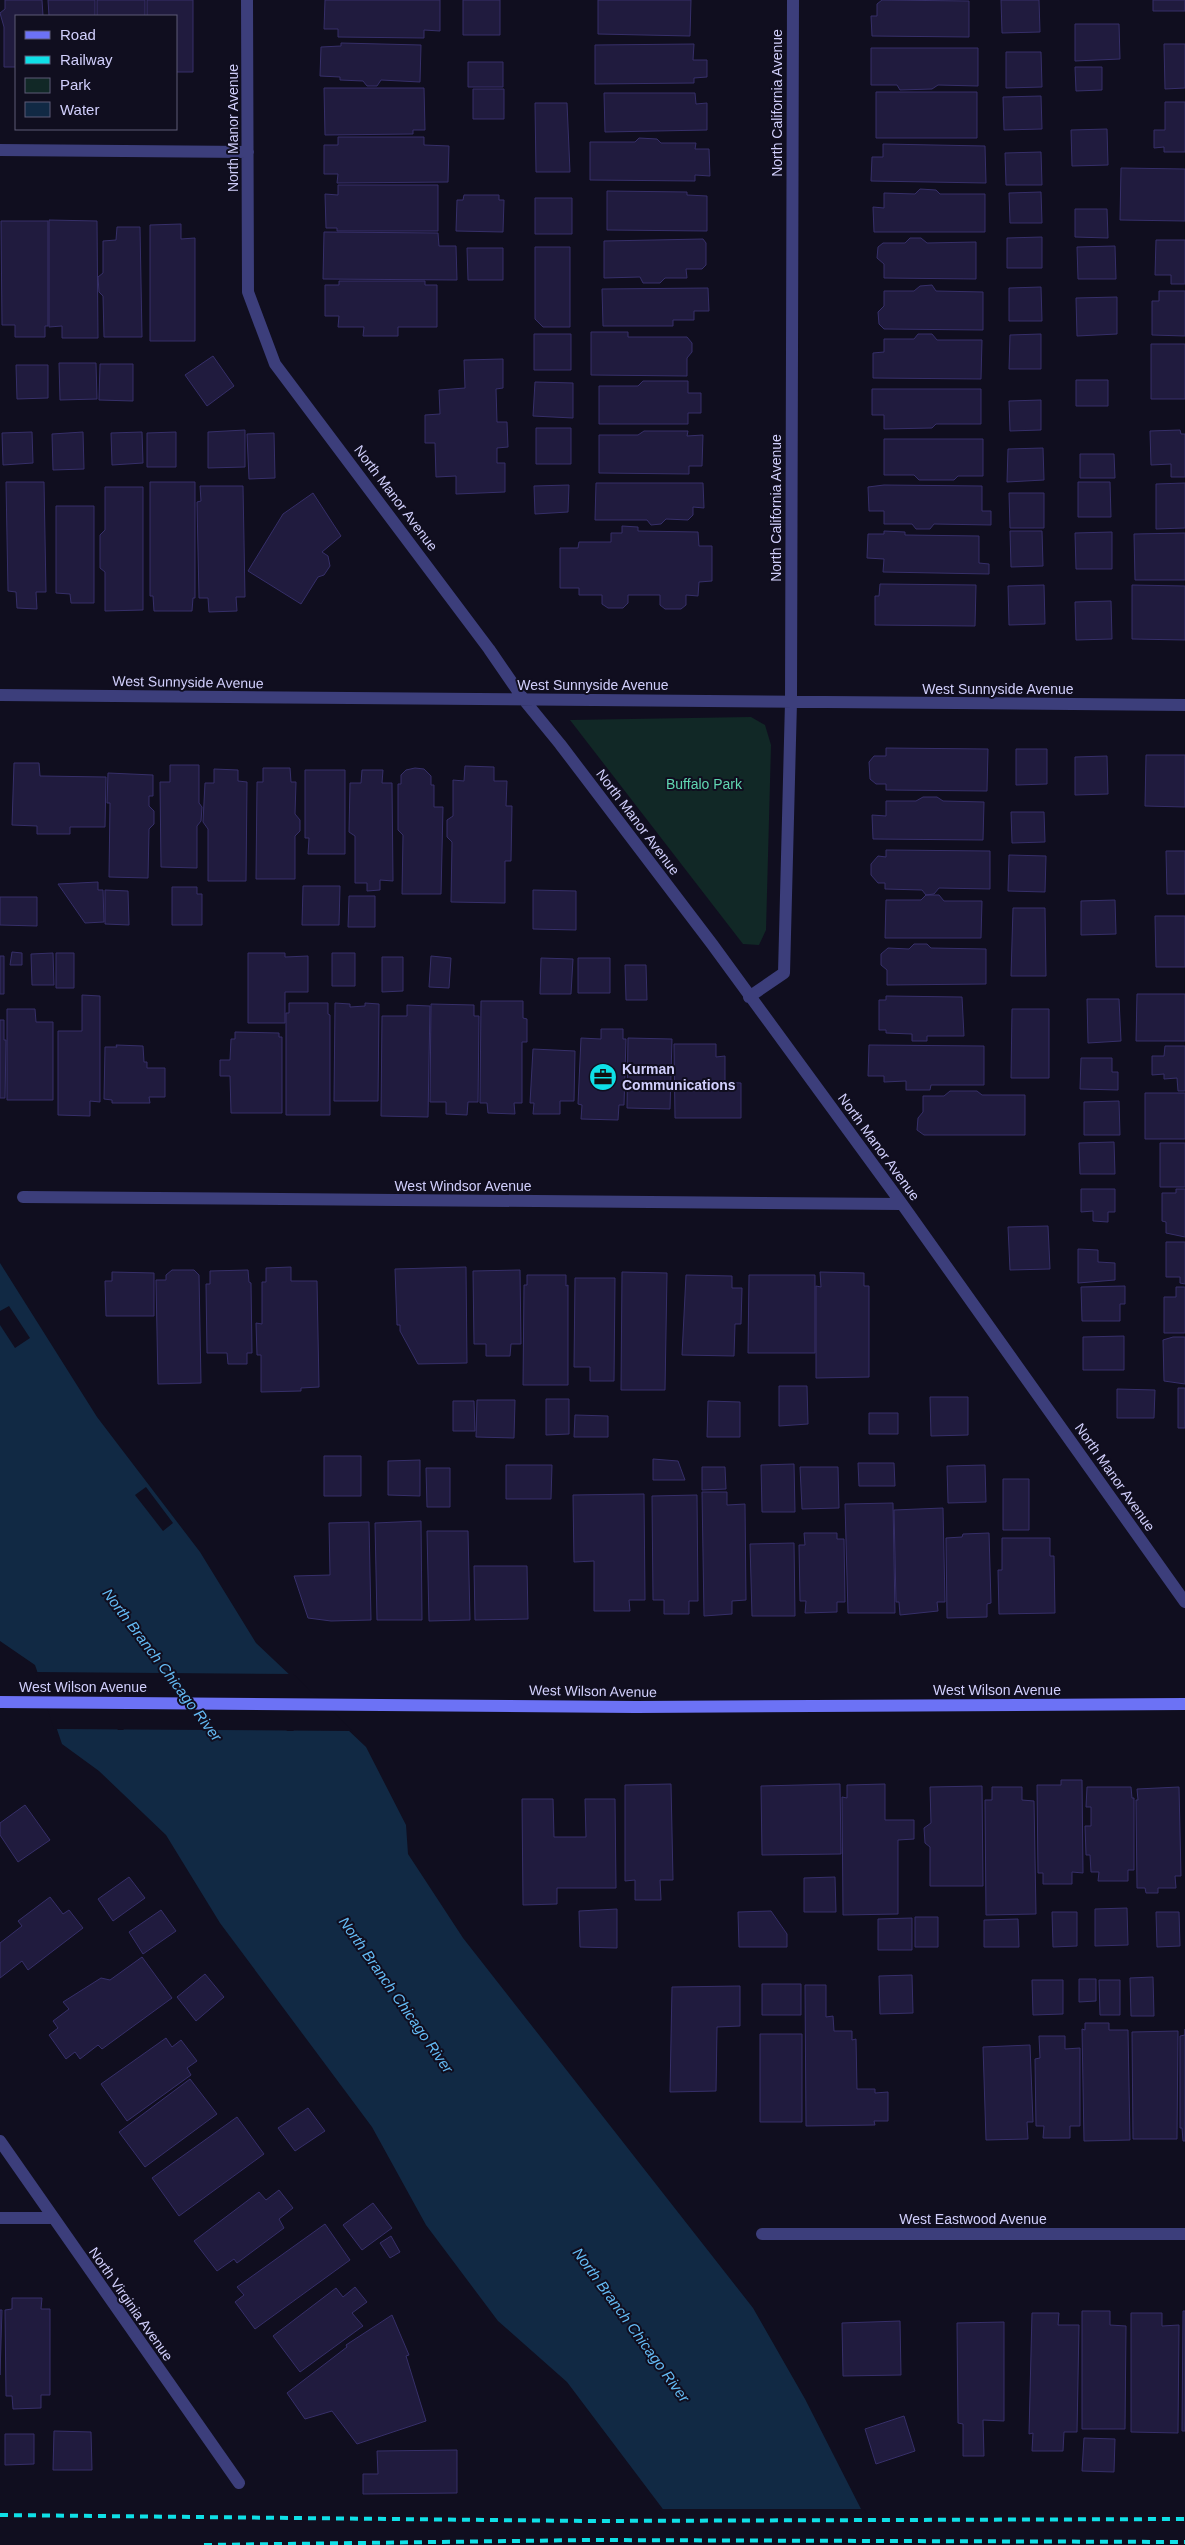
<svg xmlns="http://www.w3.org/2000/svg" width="1185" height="2545" font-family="Helvetica,sans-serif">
  <rect width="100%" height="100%" fill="#100e1f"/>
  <path fill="#112826" d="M751 717 765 725 771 745 766 930 759 945 743 944 570 720Z"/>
  <path fill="#112944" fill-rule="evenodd" d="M0 1263 97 1417 200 1552 256 1643 366 1747 406 1825 408 1854 463 1938 753 2308 805 2399 861 2509 883 2545H690L567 2382 498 2321 426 2225 372 2127 220 1923 166 1835 99 1771 62 1744 35 1665 0 1641ZM76 1673H82L124 1730H118ZM244 1674H251L294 1731H287Z"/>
  <path fill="#100e1f" d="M9 1306 30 1338 15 1348 0 1325V1311Z
    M146 1487 173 1523 163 1531 135 1495Z
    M35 1672 293 1674 353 1731 54 1729Z
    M659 2509H864L885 2545H687Z"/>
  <path fill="#201b3e" stroke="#362f69" d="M5 0H42L43 16H16V67H4V27L0 13 5 9Z
    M48 0H95V16H49Z
    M97 0H145V16H97Z
    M147 0H193V72H176V16H147Z
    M325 0H440V31L424 30V38L338 37V29H324Z
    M463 0H500V35H463Z
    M598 0H691L690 36 598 34Z
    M882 0 969 1V37L872 36 871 16H877V4Z
    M1001 0H1039L1040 32 1002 33Z
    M1153 0H1185V11H1153Z
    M1075 24H1119L1120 59 1075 61Z
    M341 43 421 45 420 82 381 80 377 86H367L363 81 340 80V77L320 76 321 47 341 46Z
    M694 44 693 60H707V77L694 78V83L595 84V45Z
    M1164 44H1185V88L1165 89Z
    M871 48H978V86L938 85 932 89 900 90 897 85H871Z
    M1006 52H1041L1042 87 1006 88Z
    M468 62H503V87H468Z
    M1075 67H1102V90L1076 91Z
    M324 88H424L425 130H413V134L325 135Z
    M473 89H504V119H473Z
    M876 92H977V138H876Z
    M604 93H695L696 104 707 103V130L605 132Z
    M1041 96 1042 129 1004 130 1003 97Z
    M1165 102H1185V152H1164V147L1154 148V130H1165Z
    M535 103H567L570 172H536Z
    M1107 129 1108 165 1072 166 1071 130Z
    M338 137H424V145L449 146 448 182 337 183 338 174H324V145H338Z
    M639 138 657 139 661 143H696L695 149H709L710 176 695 175V181L590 180V142H635Z
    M883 144 985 146 986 183 871 181 872 157H883Z
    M1041 152 1042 185H1006L1005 153Z
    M1121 168 1185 169V221L1120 220Z
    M338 185H438V231H337V228H326L325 194 338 195Z
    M920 189 936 190 940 194H985V232H874L873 207 884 208V193L915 194Z
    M607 191 687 192V195L707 196V231L607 230Z
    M1041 192 1042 223H1010L1009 193Z
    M464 195H499V200H504L503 232 456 231 457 200H463Z
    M535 198H572V234H535Z
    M1075 209H1107L1108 238 1075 237Z
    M49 220 97 221 98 338H62V326L49 327Z
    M1 221H48V326H45V337H15V325H2Z
    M181 224V239L195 238V341H150V225Z
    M117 227H140L142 337H104L103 296 99 292 98 277 103 273V241L116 240Z
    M324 232 438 233 439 246H456L457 280 323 279Z
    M1042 237V268H1007V238Z
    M910 238H921L927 243 976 242V279L884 278V264L877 258 878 247 883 243H905Z
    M703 239 706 243V265L702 269H686L687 278H665L660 283H643L640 277 604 278V241Z
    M1156 240H1185V284H1171V275H1155Z
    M1115 246 1116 279H1078L1077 247Z
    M535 247H570V327H543L535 319Z
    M467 248H503V280H468Z
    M339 281H425V285H437V327H398V336H363L364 327H338L339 316H325V285H339Z
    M932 285 936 291 983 292V330L884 329 879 324 878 312 884 306V291H914L920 286Z
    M1041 287 1042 321H1009V288Z
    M708 288 709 311H694V320H673V326H603L602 289Z
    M1159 291H1185V336L1152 335V301H1159Z
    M1117 297V334L1077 336 1076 298Z
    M591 332H628V337H687L692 343V352L687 358V376L591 375Z
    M534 334H571V370H534Z
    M918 334H932L937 340H982L981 379 873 378V353L884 352V339H914Z
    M1041 334V369H1009L1010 335Z
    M1151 344H1185V399H1151Z
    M213 356 234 386 207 406 185 375Z
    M503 359V388L496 389 497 422H507L508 447 497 448V463H505V492L456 494V476L436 477 435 443H425V415L440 414 439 390 465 388 464 360Z
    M59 363H96L97 399 60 400Z
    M100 364H133V401L99 400Z
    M16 365H48V398L17 399Z
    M1076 380H1108V406H1076Z
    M643 381H688V393H701V413H688V424H599V386H638Z
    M535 382 573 383V418L533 416Z
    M872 389H981V424H936L932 428 884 429V415H872Z
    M1041 400V430L1010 431 1009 401Z
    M536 428H571V464H536Z
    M245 430V467L208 468V432Z
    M1180 430 1181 434H1185V477H1171V464L1151 465 1150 431Z
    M644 431H688L687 436 703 435 702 466H689V474L599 473V435H638Z
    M32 432 33 463 3 465 2 433Z
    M83 432 84 469 53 470 52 434Z
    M142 432 143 463 112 465 111 433Z
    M176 432V467H147V433Z
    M274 433 275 478 249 479 247 434Z
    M884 439H983V476H958L954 480H919L914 475H884Z
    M1043 448 1044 480 1007 482 1008 449Z
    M1080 454H1114L1115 478H1080Z
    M6 482H44L46 592H36L37 609 17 608 16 592 8 591Z
    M150 482H195V598H193L192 611H154L153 596H150Z
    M1078 482H1110L1111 517H1078Z
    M596 483H703L704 508 693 507V515L688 520 666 519 661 524 651 525 647 520H595Z
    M1185 483V528L1156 529V484Z
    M569 485 568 512 535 514 534 486Z
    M884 485 982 486V511H991V525L934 524 930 529H916L912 524H884V511H869L868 487Z
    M200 486H243L245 597H236L237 611 209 612 208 598H199L197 502 201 501Z
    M105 487H143V610L105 611V572L100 568V535L105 530Z
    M313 493 341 536 322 552 328 556 330 566 324 575 318 577 301 604 248 571 283 514Z
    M1009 493H1044V528H1010Z
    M56 506H94V603H71L70 594 56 593Z
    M622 526 638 527V531L698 532 699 546H712V581L699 582 698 596 686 595V605L681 609H665L660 605V595H628V603L623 608H608L602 604V595H579V588H560V548H578L579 542H611V533H622Z
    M884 531 905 532V535L979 536V563L989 564V574L883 572 884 559 867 558 868 534H884Z
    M1010 531H1042L1043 566 1011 567Z
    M1112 532V569H1076L1075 533Z
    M1185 533V580H1135L1134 534Z
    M880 584 976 585 975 626 875 625V596H879Z
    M1044 585 1045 624 1009 625 1008 586Z
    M1132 585 1185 586V640L1132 639Z
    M1111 601 1112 639 1076 640 1075 602Z
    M886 748 988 749 987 791 886 790V784H876L870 779 869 762 874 756H886Z
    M1016 749H1047V784L1016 785Z
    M1146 755H1185V807L1145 806Z
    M1107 756 1108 794 1075 795V757Z
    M14 763H39L40 776 106 777 105 827H70V834H37V826L12 825Z
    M170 765H199V803L202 807 201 821 197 826V868L161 867 160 782H170Z
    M465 766 494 767V781H507L506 806H512L511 861H505V903L451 902 452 842 447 837V820L453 816V780L464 781Z
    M263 768H290L291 782H296L295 814 300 820V831L295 836V879H256L257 782H263Z
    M415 768 424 769 431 776V785H434V807H443L441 894H402L403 835 398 830V784H401V775L406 770Z
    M214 769 238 770V781L247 782 246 881H208V829L203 822 205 783H214Z
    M305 770H345V854H308L309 838H305Z
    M362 770H383L382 783H392L393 881 380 880V890L367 891V883H355V836L349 832 350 783H361Z
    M108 773 153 775V796H149V806L154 811V824L149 829 148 878 109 877 110 803H107Z
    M923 797H937L943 801 984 802 983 840 873 839 872 815 886 816V801H916Z
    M1011 812H1044L1045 842 1012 843Z
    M886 850 990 851V889L939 888 934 894 926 895 922 890 885 889V883H878L871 875V864L878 856 886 857Z
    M1166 851H1185V894H1167Z
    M1009 855 1046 856 1045 892 1008 891Z
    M98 882V890H103L104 922 85 923 58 884Z
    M303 886H340L339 925H302Z
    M172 887H197V894H202V925H172Z
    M105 890 128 891 129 925 105 924Z
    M533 890 576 891V930L533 929Z
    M926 895H939L944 901H982L981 938H885L886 900H921Z
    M349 896H375V927H348Z
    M0 897H37V926L0 925Z
    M1115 900 1116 934 1081 935V901Z
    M1013 908H1045L1046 976H1011Z
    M1155 916H1185V967H1156Z
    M914 944H927L931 948 986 949V984L887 985V970L881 965V954L888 948 909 949Z
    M12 952 22 953V965H10Z
    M53 953 54 985H32L31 954Z
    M56 953H74V988H56Z
    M248 953H285V957L308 956V992H285V1023H248Z
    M332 953H355V986H332Z
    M0 956H4V994H0Z
    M431 956 451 958 449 988 429 987Z
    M382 957H403V991L382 992Z
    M541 958 573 959 571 994H540Z
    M578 958H610V993H578Z
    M625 965H646L647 1000H626Z
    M1137 994H1185V1041H1136Z
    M82 995 100 996V1102L90 1101V1116L58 1115V1031H82Z
    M886 996 962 997 964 1036H927V1041H912V1034L886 1033V1030H879V1000H886Z
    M1087 999H1119L1121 1041 1088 1043Z
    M481 1001H523V1018L527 1019V1042H522V1103H514L515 1114 488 1113 487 1103H480Z
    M289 1003H328V1014L330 1015V1115H286V1013H289Z
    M335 1003 350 1004V1007L365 1006V1003L379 1004 378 1101H334Z
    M431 1004 474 1005V1016H479L478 1102H468L467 1115 446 1114V1102H430Z
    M407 1005 430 1006 428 1117 381 1116 382 1016H407Z
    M7 1009H35L36 1022H53V1100H7Z
    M1012 1009H1049V1078H1011Z
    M0 1020H4V1040H6L5 1098H0Z
    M601 1029H623V1039H626L624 1105H619L618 1120 581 1119 582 1105 578 1104 581 1038 601 1039Z
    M235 1032 279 1033V1037H282V1113H231L230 1076H220V1060H230L231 1039H235Z
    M628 1038 672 1039 670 1109 627 1108Z
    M674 1044H716V1057L725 1056V1082L741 1083V1118H675Z
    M116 1045 143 1046 144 1062H147V1068H165V1097H149L150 1103H112V1100L104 1099 105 1047H117Z
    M869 1045 984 1046V1085H931L930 1090H906V1081L884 1082V1076H868Z
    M1165 1046H1185V1091H1178L1177 1078 1164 1079V1074L1152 1075V1056H1164Z
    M533 1049 575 1051 574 1101H560V1114H533L534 1103H530Z
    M1081 1058H1112V1072H1118V1090L1080 1089Z
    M950 1091H977L982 1095H1025V1135H924L917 1130 918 1118 923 1112V1096H944Z
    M1145 1093H1185V1139H1145Z
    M1119 1101 1120 1135H1084V1102Z
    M1114 1142 1115 1174H1080L1079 1143Z
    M1160 1143H1185V1187H1160Z
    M1081 1189H1115V1212H1108V1222L1093 1221V1211L1081 1212Z
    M1176 1189H1185V1237L1166 1233V1222L1162 1221V1193H1176Z
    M1048 1226 1050 1269 1010 1270 1008 1227Z
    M1166 1242H1185V1284L1180 1283V1277H1166Z
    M1078 1249 1098 1250V1262L1115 1263V1280L1078 1283Z
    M291 1267V1281H317L319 1387 301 1388V1391L261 1392V1355H257L256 1323 262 1324V1282H266V1268Z
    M466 1267 467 1363 418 1364 400 1331V1325H397L395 1269Z
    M172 1270H194L199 1275 201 1383 158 1384 156 1280H166V1275Z
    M248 1270 249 1282 251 1283 252 1353H247V1364H228L227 1353H207L206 1284H210V1271Z
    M520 1270 521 1344H511L510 1356H486V1344H474L473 1271Z
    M112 1272 154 1273V1316H106L105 1281H112Z
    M622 1272 667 1273 665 1390H621Z
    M820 1272 864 1273V1286H869V1377L816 1378V1286L821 1287Z
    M527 1275H566V1286L568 1285V1385H523L524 1285H527Z
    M686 1275 732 1276V1288H742L741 1324H735L734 1356 682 1355Z
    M749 1275H815V1353H748Z
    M575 1278H615L614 1381H590V1367H574Z
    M1125 1286V1304H1120V1321H1082L1081 1287Z
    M1176 1287H1185V1333H1164V1297H1176Z
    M1124 1336V1370H1083V1337Z
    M1173 1337H1185V1384L1164 1381 1163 1340Z
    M779 1386H807L808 1424 779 1426Z
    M1178 1388H1185V1428H1178Z
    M1117 1389 1155 1390 1154 1418H1117Z
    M930 1397H968V1435L931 1436Z
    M546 1399H569V1434L546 1435Z
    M477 1400H515L514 1438 476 1437Z
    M453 1401H474L475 1431H453Z
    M708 1401 740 1402V1437H707Z
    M869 1413H898V1434H869Z
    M575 1415 608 1416V1437H574Z
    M324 1456H361V1496H324Z
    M653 1459 678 1461 685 1480H653Z
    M420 1460V1496L388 1495V1461Z
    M858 1463H894L895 1486H859Z
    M794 1464 795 1512H762L761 1465Z
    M506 1465H552L551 1499H506Z
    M985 1465 986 1502 948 1503 947 1466Z
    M702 1467H725L726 1489 702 1490Z
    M800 1467H838L839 1508 802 1509Z
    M426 1468H450V1507H427Z
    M1003 1479H1029V1530H1003Z
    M702 1492H727V1505L745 1504 746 1600 732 1601V1614L704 1616Z
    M644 1494 645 1600H629L630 1611H594V1561L574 1562 573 1495Z
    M697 1495 698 1601H689V1614H664V1600H653L652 1496Z
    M893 1503 895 1613H848L845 1504Z
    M943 1508 945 1602H937L938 1611 900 1615 899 1602H896L894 1510Z
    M421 1521 422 1620H377L375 1523Z
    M369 1522 371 1620 331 1621 308 1618 294 1576 330 1575 329 1523Z
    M427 1531H468L470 1620 429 1621Z
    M804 1533H837V1539H844L845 1602H837V1612L805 1613 806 1601H800L799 1545H805Z
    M989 1533 991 1603 987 1604V1617L947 1618 946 1538 962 1537 963 1534Z
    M1002 1538H1050V1556H1054L1055 1613 999 1614 998 1570H1002Z
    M794 1543 795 1616H752L750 1544Z
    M474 1566H527L528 1619 475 1620Z
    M1061 1780H1082L1083 1873 1072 1872V1884H1043V1873H1038L1037 1785H1061Z
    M671 1784 673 1880H660L661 1900H635V1880L625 1881V1785Z
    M840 1784 841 1854 762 1855 761 1786Z
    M885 1784V1820H914V1839L898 1840V1914L843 1915 842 1797 847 1798V1785Z
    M982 1786 983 1886H930V1847L925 1843 924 1828 931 1823 930 1787Z
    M992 1787H1022V1800L1034 1801 1036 1914 986 1915 985 1800H992Z
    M1087 1787H1131L1132 1798H1134V1870H1128V1881H1098L1099 1872H1091L1090 1855H1086L1085 1826H1091V1807H1086Z
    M1179 1787 1181 1876H1175L1176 1888H1158V1893H1146L1145 1888H1137L1136 1800H1138L1137 1789Z
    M522 1799H553L554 1837H586L585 1799H615L616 1888H557V1904L523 1905Z
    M25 1805 50 1840 18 1862 0 1835V1823Z
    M129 1877 145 1898 113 1921 98 1899Z
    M835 1877 836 1912H804V1878Z
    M50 1897 63 1914 69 1910 83 1928 28 1970 22 1961 0 1978V1943L22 1926 18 1921Z
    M1127 1908 1128 1945 1095 1946V1909Z
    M617 1909V1948L580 1947 579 1911Z
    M161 1910 176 1931 143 1954 129 1932Z
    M771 1911 787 1934V1947H739L738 1912Z
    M1052 1912H1077V1946L1053 1947Z
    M1156 1912H1179L1180 1946 1157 1947Z
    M915 1917H938V1947H915Z
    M912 1918V1950H878V1919Z
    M1018 1919 1019 1947H984V1920Z
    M142 1957 172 1998 102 2049 98 2045 80 2059 75 2052 66 2059 49 2035 58 2028 53 2021 69 2009 63 2002 101 1978 110 1980Z
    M205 1974 224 1997 196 2021 177 1997Z
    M912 1975 913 2013 880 2014 879 1976Z
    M1153 1977 1154 2016H1131L1130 1978Z
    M1079 1979H1096V2001L1079 2002Z
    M1032 1980H1063V2014L1033 2015Z
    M1099 1980H1120V2015H1100Z
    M762 1984H801V2015H762Z
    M805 1985H826V2017L833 2016 834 2031H852V2040L856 2039 857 2089H875V2093L888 2092V2121H874L875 2125 806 2126Z
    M740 1986V2026L717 2027 716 2091 670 2092 672 1987Z
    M1085 2023H1109V2030H1128L1130 2140 1084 2141 1082 2029 1085 2030Z
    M1185 2029V2141H1183L1182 2128H1180V2036L1185 2035Z
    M1178 2031 1177 2139H1133L1132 2032Z
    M760 2034H802V2122H760Z
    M1039 2036H1065V2049L1080 2048V2126H1070V2138H1043L1044 2126H1036L1035 2059 1040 2058Z
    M166 2038 172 2047 181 2040 197 2061 187 2068 191 2075 127 2121 101 2084Z
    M1030 2045 1033 2122H1027L1028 2139 986 2140 983 2047Z
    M190 2079 217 2114 145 2167 119 2132Z
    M308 2108 325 2131 295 2151 278 2128Z
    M237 2117 264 2154 179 2216 152 2178Z
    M279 2190 293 2208 279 2219 284 2228 237 2263 234 2259 217 2271 194 2241 259 2192 266 2200Z
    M373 2203 392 2228 362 2250 343 2225Z
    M325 2224 350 2260 255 2329 235 2302 244 2295 237 2287Z
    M391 2236 400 2252 390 2258 380 2243Z
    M355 2287 367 2302 352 2313 363 2326 300 2372 273 2336 336 2288 343 2297Z
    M12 2298H42L41 2309H50V2395H41V2408L13 2409 12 2396H6L5 2310 12 2309Z
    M0 2310H2L0 2375Z
    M1082 2311H1110V2325L1126 2326 1125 2429H1082Z
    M1183 2311H1185V2431H1182Z
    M1032 2313H1059L1058 2325H1079L1077 2432H1064L1063 2451H1032L1033 2433 1029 2434Z
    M1131 2313H1162V2326L1179 2325 1178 2433 1131 2432Z
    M392 2315 409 2355 406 2356 426 2421 357 2444 332 2411 305 2419 287 2393 347 2347 346 2345Z
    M900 2321 901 2375 843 2376 842 2323Z
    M1004 2322V2421L983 2420 984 2456H963V2424L958 2423 957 2323Z
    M904 2416 915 2451 876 2464 865 2429Z
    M54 2431 91 2432 92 2470H53Z
    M5 2434H34V2464L5 2465Z
    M1084 2438 1115 2439 1114 2472 1082 2471Z
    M457 2450V2493L363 2494V2474H378L377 2451Z"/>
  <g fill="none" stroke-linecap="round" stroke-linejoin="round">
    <path stroke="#3c3e7b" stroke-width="12" d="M247 0 248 292 275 364 489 649 524 700 560 744 712 944 902 1204 1185 1602
      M0 150 248 152
      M0 695 1185 705
      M749 997 784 973 791 702 793 0
      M23 1197 902 1204
      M0 2141 239 2483
      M0 2218H53
      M762 2234H1185"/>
    <path stroke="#6c72f5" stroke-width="12" d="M0 1702 636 1707 1185 1704"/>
    <path stroke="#0fe0e7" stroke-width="4" stroke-dasharray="8 6" stroke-linecap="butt" d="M0 2515 590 2521 1185 2519
      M204 2545 590 2540 1185 2542"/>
  </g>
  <defs>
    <g id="office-disc" transform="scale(1.4375)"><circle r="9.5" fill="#0fe0e7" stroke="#100e1f"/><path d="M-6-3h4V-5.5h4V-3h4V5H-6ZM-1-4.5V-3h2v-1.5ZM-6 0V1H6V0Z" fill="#111"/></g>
  </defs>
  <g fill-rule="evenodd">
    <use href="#office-disc" x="603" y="1077"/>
  </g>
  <g text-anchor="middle" stroke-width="4" stroke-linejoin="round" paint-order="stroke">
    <g font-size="14" fill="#d1cffc" stroke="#100e1f">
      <text transform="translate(777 103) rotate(-90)" y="5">North California Avenue</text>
      <text transform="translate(233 128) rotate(-90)" y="5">North Manor Avenue</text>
      <text transform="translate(396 498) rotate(53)" y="5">North Manor Avenue</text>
      <text transform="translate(776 508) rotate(-90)" y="5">North California Avenue</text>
      <text transform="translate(188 682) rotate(1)" y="5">West Sunnyside Avenue</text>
      <text x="593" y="690">West Sunnyside Avenue</text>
      <text x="998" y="694">West Sunnyside Avenue</text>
      <text transform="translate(638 822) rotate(53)" y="5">North Manor Avenue</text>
      <text transform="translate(879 1147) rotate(54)" y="5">North Manor Avenue</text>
      <text x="463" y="1191">West Windsor Avenue</text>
      <text transform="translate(1115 1477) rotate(55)" y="5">North Manor Avenue</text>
      <text x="83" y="1692">West Wilson Avenue</text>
      <text x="997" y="1695">West Wilson Avenue</text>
      <text transform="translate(593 1691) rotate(1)" y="5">West Wilson Avenue</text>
      <text x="973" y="2224">West Eastwood Avenue</text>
      <text transform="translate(131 2304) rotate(55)" y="5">North Virginia Avenue</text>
    </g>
    <g font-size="14" fill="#60d6b1" stroke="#100e1f">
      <text x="704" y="789">Buffalo Park</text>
    </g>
    <g font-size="14" font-weight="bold" fill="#d1cffc" stroke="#100e1f" text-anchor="start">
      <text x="622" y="1074">Kurman<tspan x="622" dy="16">Communications</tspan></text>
    </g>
    <g font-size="15" font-style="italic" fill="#64bbf5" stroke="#100e1f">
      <text transform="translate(162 1665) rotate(53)" y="5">North Branch Chicago River</text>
      <text transform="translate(396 1995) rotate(55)" y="5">North Branch Chicago River</text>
      <text transform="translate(631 2325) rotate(54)" y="5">North Branch Chicago River</text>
    </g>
  </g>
  <rect x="15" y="15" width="162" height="115" fill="#100e1f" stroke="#5d5b77"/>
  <rect x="25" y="31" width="25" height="8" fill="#6c72f5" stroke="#5d5b77"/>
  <text x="60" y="40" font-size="15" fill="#d1cffc">Road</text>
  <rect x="25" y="56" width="25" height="8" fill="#0fe0e7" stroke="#5d5b77"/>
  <text x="60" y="65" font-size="15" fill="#d1cffc">Railway</text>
  <rect x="25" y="78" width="25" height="15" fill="#112826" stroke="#5d5b77"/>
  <text x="60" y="90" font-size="15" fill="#d1cffc">Park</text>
  <rect x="25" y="102" width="25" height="15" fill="#112944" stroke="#5d5b77"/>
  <text x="60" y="115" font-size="15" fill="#d1cffc">Water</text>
</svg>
